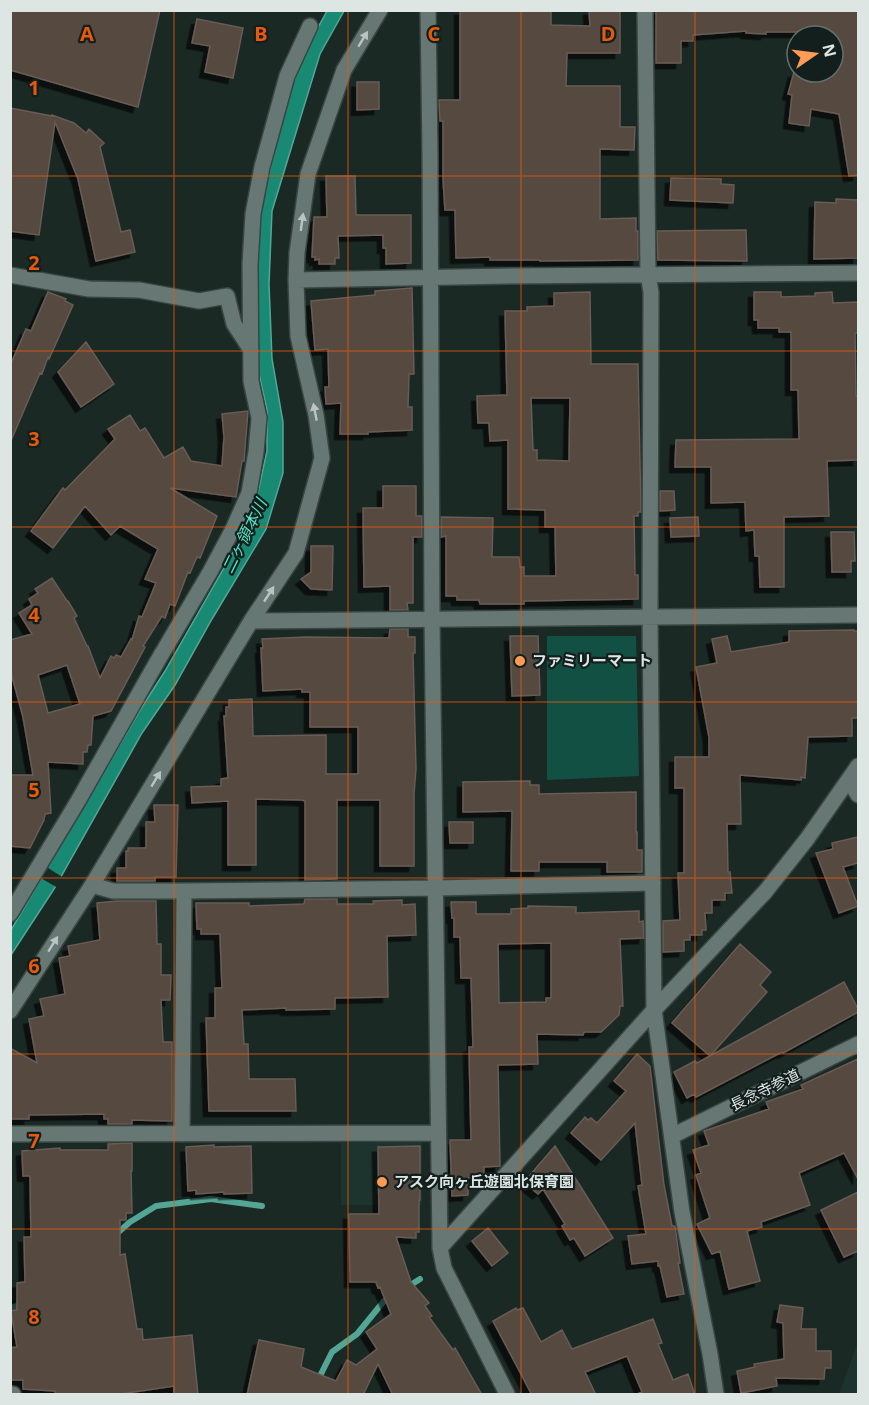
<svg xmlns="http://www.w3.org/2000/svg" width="869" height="1405" font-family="'Noto Sans','Noto Sans JP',sans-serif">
  <defs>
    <filter id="shadow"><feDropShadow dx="-5.5" dy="5.5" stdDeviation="0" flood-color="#0009"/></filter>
  </defs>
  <rect width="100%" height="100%" fill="#1b2925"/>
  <path fill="#1d332d" d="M422 1141V1205H341V1143Z
    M858 1341V1394H840V1392Z"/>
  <path fill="#135044" d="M547 636H636L639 776 547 780Z"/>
  <path fill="#188a74" stroke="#53a696" stroke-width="1.5" d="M327 11H344L320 54 272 211 269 284 272 359 283 422V473L266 529 212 619 175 685 142 733 54 889 11 955V930L140 710 165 671 237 545 258 492 267 451V410L257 365 255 336 259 215 286 104 303 55Z"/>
  <path fill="#1b2925" d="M45 866 64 878 58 888 39 877Z"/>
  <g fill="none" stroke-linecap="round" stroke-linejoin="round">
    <path stroke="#53a696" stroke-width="6" d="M114 1236 130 1222 156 1206 211 1199 262 1206
      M406 1288 420 1279
      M10 1308 23 1304
      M317 1382 332 1352 357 1334 384 1301 392 1296"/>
  </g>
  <path fill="#544840" stroke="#685c54" stroke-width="1.5" fill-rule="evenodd" filter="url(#shadow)" d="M10 10H160L138 107 10 70Z
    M460 10H551V25L590 26 589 10H620V53H567L566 86H620V127H635L634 150 600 149V219L636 218V231H638V260L540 261V260H490V257L456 258 455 210H445L443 179V121H440L439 100H460Z
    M656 10H858V175L849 176 839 114 811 109 809 126 789 123 792 95 788 94 794 72H833V32H766V34L746 33V31L693 35V41H681V63H656Z
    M197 19 243 28 233 78 205 72 210 46 192 43Z
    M357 82H379V109L357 110Z
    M10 108 52 116V115L74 123 86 133 89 129 104 143 100 147 121 232 130 230 135 252 96 261 78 179 55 122 39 235 10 231Z
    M326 176H355L356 215H411V263L386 264V248H383V235L338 236 339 258H335V264H319V259L315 260V257H312L314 217H327Z
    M671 178 721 179V184L734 185 733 203 670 200Z
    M836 199 858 200V258L814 259 815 202 836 203Z
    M746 230 747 261 658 260 657 231Z
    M412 288 414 374H409L408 407H412V430L368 432V434H340L341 403 326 404 325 387H329L328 349 315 350 311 301 375 295V291Z
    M48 292 66 299 65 301 73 305 49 359 48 357 42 374 40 373 10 443V366L26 329 31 331Z
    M590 292 591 364H638L641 512H638V516H634L635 575H638V599L524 601V604H480L479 600H457V596H446V536L441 537V517L493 518 492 557H519L520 567H524V576H556L555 527H545V510L508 509V440L490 441 489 423H478L477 396 507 395 505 311H527V307L554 306V293ZM531 398H570L569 461 537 460V450H533Z
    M754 292H781V297L815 296V293L832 292 833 303 858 302V333H855L856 396H858V460L827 461 829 516 784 517V587H760L759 556H755L754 530 746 531 745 502 711 503V467H675L676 440 799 439 798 390H791V332H779V328H758V320H754Z
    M86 342 114 384 81 407 58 372Z
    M248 411 244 461H242L236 497 170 488 217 516 200 558 197 557 190 573 188 572 175 606 170 604 165 618 162 616 143 646 145 647 111 711 93 716 91 745H88L87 752H83V764L48 762 51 813 45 814 44 820 30 848 10 846V775H33L23 717 10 669V640L32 634 19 613 32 605 29 599 38 593 35 589 52 578 67 601H68L77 616 74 618 87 646H88L100 678 111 656 114 658 116 655 121 657 131 639 132 640 139 616 142 617 156 583 145 579 158 549 120 526 111 535 85 506 53 548 31 531 63 488 65 490 115 439 108 429 130 415 140 431 145 428 164 458 183 447 191 461 222 466 224 437 222 414ZM67 665 80 704 48 713 38 675Z
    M383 486H416V516H422V537H413V603H407L408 610H390V586L364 587 363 508H383Z
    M660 491H674L675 510 660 511Z
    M698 517 699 536 671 537 670 518Z
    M831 532H854L855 561H851V572H832Z
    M311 546H333L332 590 311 589 301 579 311 572Z
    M390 629H408V637H415V653H413L416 769 414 794V866H380V800H337V879L305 880V801L302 800 256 799V865H228V801L192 803 191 787 221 786V779L228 778 224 716H226V707H229V700L252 699 253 736 326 735V774H358V727H310V692H302V689L263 691 261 648H263L262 639 306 637 389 638Z
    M854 630V631H858V718H852V736L808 737 805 778 801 777V780L740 775 741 824H727L728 872H730L732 893H725V900H712V913H705L706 930H702V935H690V940H684V951L663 952V921L680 920 678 873H684V788H675V757H709V737L696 667 717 663 712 639 727 636 731 652 789 642V631Z
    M510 636H538L540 695 512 696Z
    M530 781V785H539V794L636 792V832H637V850H642V872H607V862H539V871H511L512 811 463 812V782Z
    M154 805H178L176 877H155V881H117V868H126V851H128V848H146V822H155Z
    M449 822H473V843H450Z
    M858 837V863L843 867 858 906 839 913 816 853 833 849 832 843Z
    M305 899H337V904H374L373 901 402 900V905L415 904 416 935 387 936 388 997 335 998V1009L286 1010V1008L242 1010 244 1044H248L249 1079H295L296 1111H209L206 1018H215V988H222L220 934H201V929H197L196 903H249V906L304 904Z
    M117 901H156L157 944H161V975H171L170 1000H161L163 1042H172V1121L132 1120V1124H108V1119H104V1114L29 1115V1119H10V1048L37 1063 29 1019 44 1016 40 999 65 994 59 958 70 956 68 946 100 940 97 903Z
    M451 902H476V914H511V909L528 908V906L576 907V913L639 911V922L643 921 644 938 620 939 623 1006H620L619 1015 601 1032H584L583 1035 537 1034 538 1064 498 1065 500 1166 484 1167V1177L468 1178V1195L452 1196 450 1140H471L469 1047H473L471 978H461L460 937H454V918H452ZM551 943V998H546V1002L499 1003 498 944Z
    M740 944 771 972 760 985 767 992 710 1056 844 982 858 1009V1012L783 1053 782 1052 696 1097 694 1094 687 1098 674 1072 695 1061 697 1063 710 1056 672 1023Z
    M637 1054 650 1066 664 1185 672 1226H675L676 1233 680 1263H678L684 1294 667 1297 660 1266H658V1261L632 1264 628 1236 646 1234 638 1186 642 1185 635 1123 601 1160 571 1133 585 1117 588 1120 591 1118 597 1123 626 1091 614 1081Z
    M858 1059V1179L844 1153 799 1173 810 1205 761 1222 762 1227 747 1231 760 1281 729 1289 720 1251 712 1254 697 1224 710 1218 696 1175 701 1173 693 1150 709 1145 704 1131 769 1109 766 1102 803 1089 801 1085Z
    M132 1143V1171H131L132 1213H126V1220H120V1255L125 1254 137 1329H142L143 1340 192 1335 198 1395H174V1386L114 1395H55V1391L23 1389V1380H11L10 1350V1348L17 1347 11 1311 17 1310V1283L25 1282 24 1237H31L30 1176H23L22 1151 60 1148V1150H108V1144Z
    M214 1145V1147L251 1146 252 1193 224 1194V1192L196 1194V1190L188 1191 186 1147Z
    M420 1146V1200H419V1232H416V1238L396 1237 411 1282 429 1303 425 1306 432 1316 429 1317 453 1350 455 1348 482 1395H393L378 1364 364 1393 367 1395H247L259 1340 304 1349 301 1367 336 1381 347 1360 356 1365 377 1349 366 1332 391 1314 380 1287 378 1288 376 1282H350L349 1214H379L378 1147Z
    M555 1146 613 1238 585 1256 574 1238 570 1240 562 1226 565 1224 543 1189 538 1194 524 1182Z
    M858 1192V1251L844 1257 821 1210Z
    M488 1228 508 1253 492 1266 472 1241Z
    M780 1305 803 1308 801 1329H816V1351H831V1368H825L824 1379 776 1378 777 1386 741 1393 737 1371 755 1367 754 1364 784 1359 783 1323 777 1322Z
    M516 1308 517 1310 523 1308 541 1342 562 1330 572 1349 653 1319 662 1343 658 1344 673 1380 688 1374 695 1395H639V1393L642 1392 627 1356 585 1372 596 1395H532L493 1321Z"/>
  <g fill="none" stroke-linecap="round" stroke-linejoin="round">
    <g stroke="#394541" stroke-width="18">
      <path id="minor" d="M428 10 430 154 432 619 440 1248 444 1268 507 1394
        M645 10 648 275 651 292 650 617 654 1010 682 1212 710 1354 716 1394
        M10 275 89 289 139 290 199 301 227 296 234 324 251 350
        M296 280 510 276 858 273
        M251 621 858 615
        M849 781 858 795
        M92 885 113 891H184L437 888 653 883
        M10 914 78 801 157 662 210 572 233 529 249 493 256 452 259 418 251 381 250 264 253 214 262 167 287 76 310 26
        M10 1011 92 885 251 621 296 553 322 458 316 415 298 336 296 280 297 253 308 174 344 70 380 10
        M10 1134 438 1133
        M182 1134 184 891
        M672 1136 858 1044
        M440 1248 654 1010 765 892 807 839 858 766
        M10 1394H13"/>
    </g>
    <use href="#minor" stroke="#677773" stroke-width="15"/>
  </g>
  <defs><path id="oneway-solid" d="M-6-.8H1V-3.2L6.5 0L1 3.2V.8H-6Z" transform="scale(1.5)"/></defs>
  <g fill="#bac5c2">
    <use href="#oneway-solid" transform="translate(363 39) rotate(-59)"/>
    <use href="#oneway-solid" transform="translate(302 222) rotate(-82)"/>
    <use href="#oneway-solid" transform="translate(315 412) rotate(-101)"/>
    <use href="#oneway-solid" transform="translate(269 594) rotate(-57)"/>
    <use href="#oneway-solid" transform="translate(156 779) rotate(-59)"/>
    <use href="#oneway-solid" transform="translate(53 944) rotate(-58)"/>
  </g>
  <path fill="none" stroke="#e8590c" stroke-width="1.5" stroke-opacity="0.55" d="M174 10V1394M348 10V1394M521 10V1394M695 10V1394M10 176H858M10 351H858M10 527H858M10 702H858M10 878H858M10 1054H858M10 1229H858"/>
  <g fill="#fe9c57" stroke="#121f1c" stroke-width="2">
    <circle cx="520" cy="661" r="6"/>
    <circle cx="382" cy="1182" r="6"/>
  </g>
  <g text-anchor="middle" stroke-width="4.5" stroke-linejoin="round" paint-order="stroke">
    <g font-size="15" font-weight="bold" fill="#dee6e4" stroke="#121f1c" text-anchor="start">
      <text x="532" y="666">ファミリーマート</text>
      <text x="394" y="1187">アスク向ヶ丘遊園北保育園</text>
    </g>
    <g font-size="15" fill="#dee6e4" stroke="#121f1c">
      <text transform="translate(765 1090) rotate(-26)" y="5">長念寺参道</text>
    </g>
    <g font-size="16" font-style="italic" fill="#54e3c5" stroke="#121f1c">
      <text transform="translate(244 536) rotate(-64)" y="6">二ヶ領本川</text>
    </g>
  </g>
  <g font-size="20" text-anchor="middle" font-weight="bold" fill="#e8590c" stroke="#121f1c" stroke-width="4.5" stroke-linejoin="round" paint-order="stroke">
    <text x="87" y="41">A</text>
    <text x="261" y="41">B</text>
    <text x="434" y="41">C</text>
    <text x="608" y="41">D</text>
    <text x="34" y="95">1</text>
    <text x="34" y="270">2</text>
    <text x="34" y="446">3</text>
    <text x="34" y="622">4</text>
    <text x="34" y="797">5</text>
    <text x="34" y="973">6</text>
    <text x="34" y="1148">7</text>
    <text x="34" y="1324">8</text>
  </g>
  <rect width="869" height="1405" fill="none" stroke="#dee6e4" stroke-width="24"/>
  <g transform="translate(815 54) rotate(76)"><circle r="28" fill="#121f1c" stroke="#646f6c" stroke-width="1.5"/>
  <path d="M0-4.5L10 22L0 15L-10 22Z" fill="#fe9c57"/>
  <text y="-9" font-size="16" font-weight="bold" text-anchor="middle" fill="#dee6e4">N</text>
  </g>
</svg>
